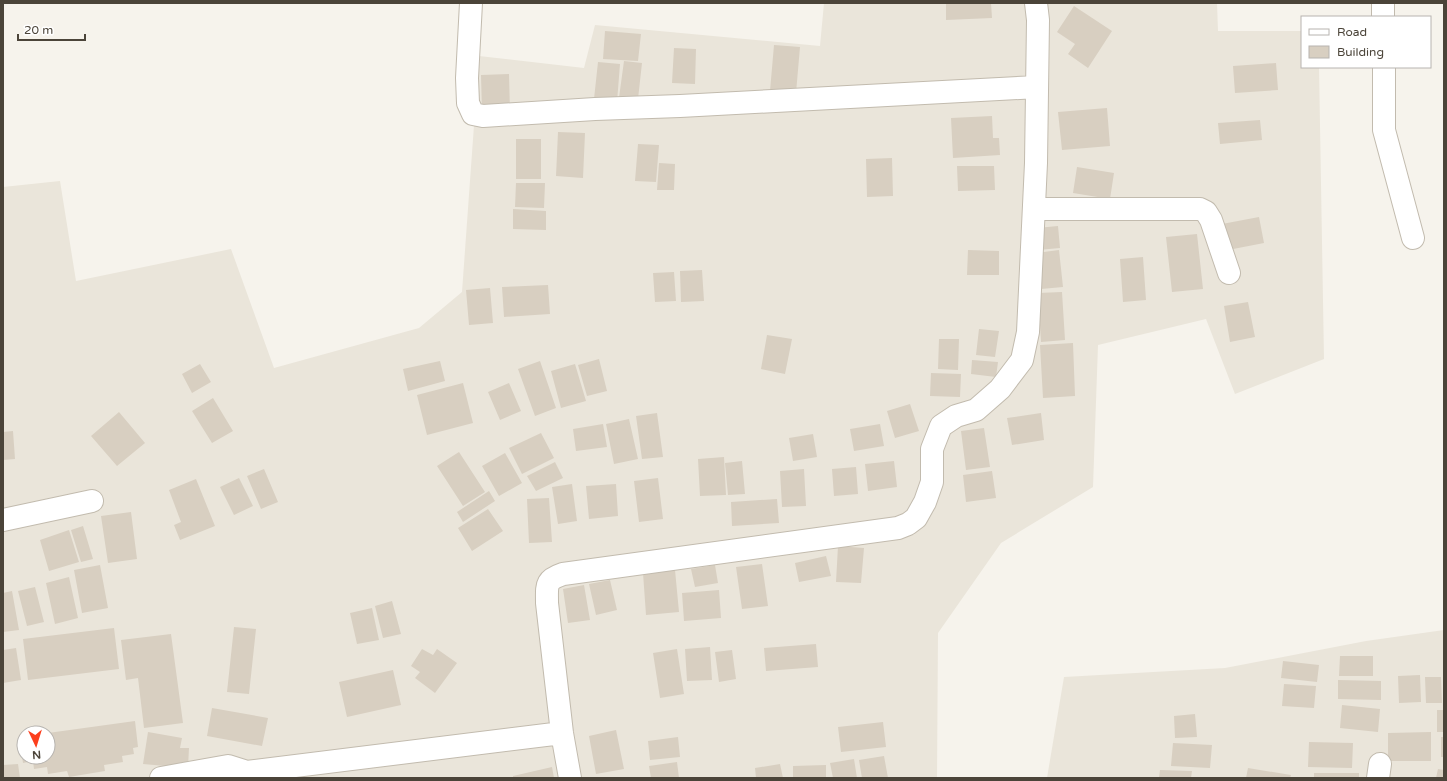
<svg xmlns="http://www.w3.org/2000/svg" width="1447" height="781" font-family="'Varela Round',sans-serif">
  <rect width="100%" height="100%" fill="#f6f3ec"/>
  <path fill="#eae5da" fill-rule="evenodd" d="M824 3H1217L1218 31H1302V67H1319L1324 359 1235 394 1206 319 1098 345 1093 487 1001 543 938 633 937 778H3V187L60 181 76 281 231 249 274 368 419 328 462 292 479 56 584 68 595 25 820 46ZM24 733H48V757H24Z
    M1444 630V778H1047L1064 677 1225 668 1366 641Z"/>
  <path fill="#d8cfc1" d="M946 3H991L992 18 946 20Z
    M1074 6 1112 31 1088 68 1068 54 1075 44 1057 32Z
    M605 31 641 34 638 61 603 59Z
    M774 45 800 47 796 93 770 91Z
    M674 48 696 49 695 84 672 83Z
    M624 61 642 63 637 108 618 105Z
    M598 62 620 64 617 102 594 99Z
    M1276 63 1278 90 1235 93 1233 66Z
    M509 74 510 112H482L481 75Z
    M1107 108 1110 146 1062 150 1058 112Z
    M992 116 993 138H999L1000 155 953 158 951 118Z
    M1260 120 1262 140 1220 144 1218 123Z
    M558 132 585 133 583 178 556 176Z
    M516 139H541V179H516Z
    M638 144 659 145 656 182 635 181Z
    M892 158 893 196 867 197 866 159Z
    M659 163 675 164 674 190H657Z
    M957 166H994L995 190 958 191Z
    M1077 167 1114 173 1110 199 1073 193Z
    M516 183H545L544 208 515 207Z
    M513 209 546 211V230L513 229Z
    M1259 217 1264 243 1228 250 1222 224Z
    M1058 226 1060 248 1038 250 1037 228Z
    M1197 234 1203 289 1172 292 1166 237Z
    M968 250 999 251V275H967Z
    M1059 250 1063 287 1041 289 1036 253Z
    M1143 257 1146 300 1123 302 1120 259Z
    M702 270 704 301 681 302 680 271Z
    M674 272 676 301 655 302 653 273Z
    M548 285 550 314 504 317 502 287Z
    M490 288 493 323 469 325 466 290Z
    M1062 292 1065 340 1041 342 1038 293Z
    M1248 302 1255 337 1230 342 1224 306Z
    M979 329 999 331 995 357 976 355Z
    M767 335 792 339 785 374 761 369Z
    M939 339H959L958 370 938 369Z
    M1073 343 1075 396 1043 398 1040 345Z
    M599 359 607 391 587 396 578 365Z
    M972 360 998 362 996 377 971 374Z
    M440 361 445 381 408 391 403 369Z
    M540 361 556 408 535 416 518 369Z
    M200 364 211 382 192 393 182 374Z
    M575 364 586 401 561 408 551 371Z
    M931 373 961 374 960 397 930 396Z
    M463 383 473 423 427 435 417 395Z
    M509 383 521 411 500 420 488 392Z
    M213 398 233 431 212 443 192 411Z
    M910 404 919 431 895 438 887 411Z
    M119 412 145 443 117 466 91 436Z
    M657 413 663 457 642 459 636 416Z
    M1041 413 1044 440 1012 445 1007 418Z
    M629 419 638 459 614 464 606 424Z
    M603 424 607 447 576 451 573 429Z
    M880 424 884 446 854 451 850 429Z
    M984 428 990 467 966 470 961 431Z
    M13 431 15 459 3 460V432Z
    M541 433 554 458 522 474 509 448Z
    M813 434 817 457 793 461 789 438Z
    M459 452 485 492 463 506 437 466Z
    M505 453 522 483 499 496 482 466Z
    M724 457 726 495 700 496 698 459Z
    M742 461 745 494 728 495 725 463Z
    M894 461 897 487 868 491 865 464Z
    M555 462 563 478 536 491 527 476Z
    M856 467 858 494 834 496 832 469Z
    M264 469 278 502 261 509 247 476Z
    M804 469 806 506 782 507 780 471Z
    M992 471 996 498 966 502 963 475Z
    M239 478 253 506 234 515 220 487Z
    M658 478 663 519 639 522 634 481Z
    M196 479 215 526 180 540 174 525 181 522 169 490Z
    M572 484 577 521 558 524 552 487Z
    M616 484 618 516 589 519 586 486Z
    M489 491 495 501 463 522 457 512Z
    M549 498 552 542 529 543 527 499Z
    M777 499 779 523 732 526 731 502Z
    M488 509 503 531 472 551 458 528Z
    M131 512 137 559 108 563 101 516Z
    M83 526 93 559 81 562 71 530Z
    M69 530 79 562 49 571 40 540Z
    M838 546 864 548 861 583 836 582Z
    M826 556 831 576 799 582 795 563Z
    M762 564 768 606 742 609 736 567Z
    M100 565 108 608 82 613 74 570Z
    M715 565 718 583 695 587 691 569Z
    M675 570 679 612 646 615 643 573Z
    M69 577 78 618 55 624 46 583Z
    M610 580 617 610 596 615 589 584Z
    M584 585 590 620 568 623 563 589Z
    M35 587 44 622 27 626 18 591Z
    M719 590 721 618 684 621 682 593Z
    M12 591 19 630 3 632V593Z
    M392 601 401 634 383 638 375 606Z
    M372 608 379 640 357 644 350 613Z
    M234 627 256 629 249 694 227 692Z
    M114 628 119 669 28 680 23 639Z
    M171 634 183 723 144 728 138 678 126 680 121 640Z
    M816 644 818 667 766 671 764 648Z
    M710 647 712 680 687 681 685 649Z
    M16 648 21 680 3 683V650Z
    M422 649 433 655 437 649 457 663 435 693 415 678 420 672 411 666Z
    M677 649 684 694 660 698 653 653Z
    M732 650 736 679 719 682 715 652Z
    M1340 656H1373V676H1339Z
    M1283 661 1319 665 1317 682 1281 678Z
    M393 670 401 705 347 717 339 682Z
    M1420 675 1421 702 1399 703 1398 676Z
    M1425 677H1441L1442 703H1426Z
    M1338 680 1381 681V700L1338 699Z
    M1284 684 1316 686 1314 708 1282 706Z
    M1342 705 1380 709 1378 732 1340 728Z
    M212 708 268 718 262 746 207 736Z
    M1437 710H1444V732H1437Z
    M1195 714 1197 737 1175 738 1174 716Z
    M135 721 138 747 133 748 134 754 122 756 123 762 104 765 105 771 69 777 67 771 48 774 47 767 34 769 33 761 23 763 19 737 24 736V757H48V733Z
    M883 722 886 747 841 752 838 727Z
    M616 730 624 769 596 774 589 736Z
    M148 732 182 738 180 748H189L188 768 143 764Z
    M1431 732V761H1388V733Z
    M678 737 680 757 650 760 648 741Z
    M1441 737H1444V757H1441Z
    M1309 742 1353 743 1352 768 1308 767Z
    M1173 743 1212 745 1210 768 1171 766Z
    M884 756 888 778H862L859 760Z
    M854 759 857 778H833L830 763Z
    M677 762 679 778H651L649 766Z
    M18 764 20 778H3V765Z
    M780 764 783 778H756L755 768Z
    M826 765V778H793V766Z
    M552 767 554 778H513V776Z
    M1248 768 1291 775 1290 778H1246Z
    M1438 769 1444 770V778H1436Z
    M1160 770 1192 771 1191 778H1159Z
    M1314 773H1359V778H1314Z"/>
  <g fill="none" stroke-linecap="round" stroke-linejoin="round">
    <g stroke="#c2bbae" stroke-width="24">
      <path id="minor" d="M471 3 467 78 468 103 473 114 483 116 595 109 680 106 1037 87
        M1383 3V17
        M1384 67V130L1413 238
        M1034 209H1200L1206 212 1211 220 1229 273
        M3 520 92 501
        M247 772 562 733
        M161 778 228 766 247 772 250 778
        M570 778 562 733 547 603C547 585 545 580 563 574L898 528 908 524 916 518 925 502 932 482V449L941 426 956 416 976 410 1000 389 1022 360 1028 332 1036 163 1038 20 1036 3
        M1378 778 1380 764"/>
    </g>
    <use href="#minor" stroke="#fff" stroke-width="22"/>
  </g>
  <rect width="1447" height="781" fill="none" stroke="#4b4439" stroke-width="8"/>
  <rect x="1301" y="16" width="130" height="52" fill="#ffffff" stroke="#b7b4b0"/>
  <rect x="1309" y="29" width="20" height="6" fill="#ffffff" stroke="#b7b4b0"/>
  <text x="1337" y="36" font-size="12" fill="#4b4439">Road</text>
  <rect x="1309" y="46" width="20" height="12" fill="#d8cfc1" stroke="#b7b4b0"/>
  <text x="1337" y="56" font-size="12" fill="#4b4439">Building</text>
  <g transform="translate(36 745) rotate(176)"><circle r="19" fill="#ffffff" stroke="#b7b4b0"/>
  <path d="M0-3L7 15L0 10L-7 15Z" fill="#fc3f1d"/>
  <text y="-6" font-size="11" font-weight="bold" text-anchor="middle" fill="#4b4439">N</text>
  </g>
  <path d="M18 34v6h67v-6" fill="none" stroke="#4b4439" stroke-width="2"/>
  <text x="24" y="34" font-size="12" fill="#4b4439" stroke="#ffffff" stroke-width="3" paint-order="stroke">20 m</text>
</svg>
